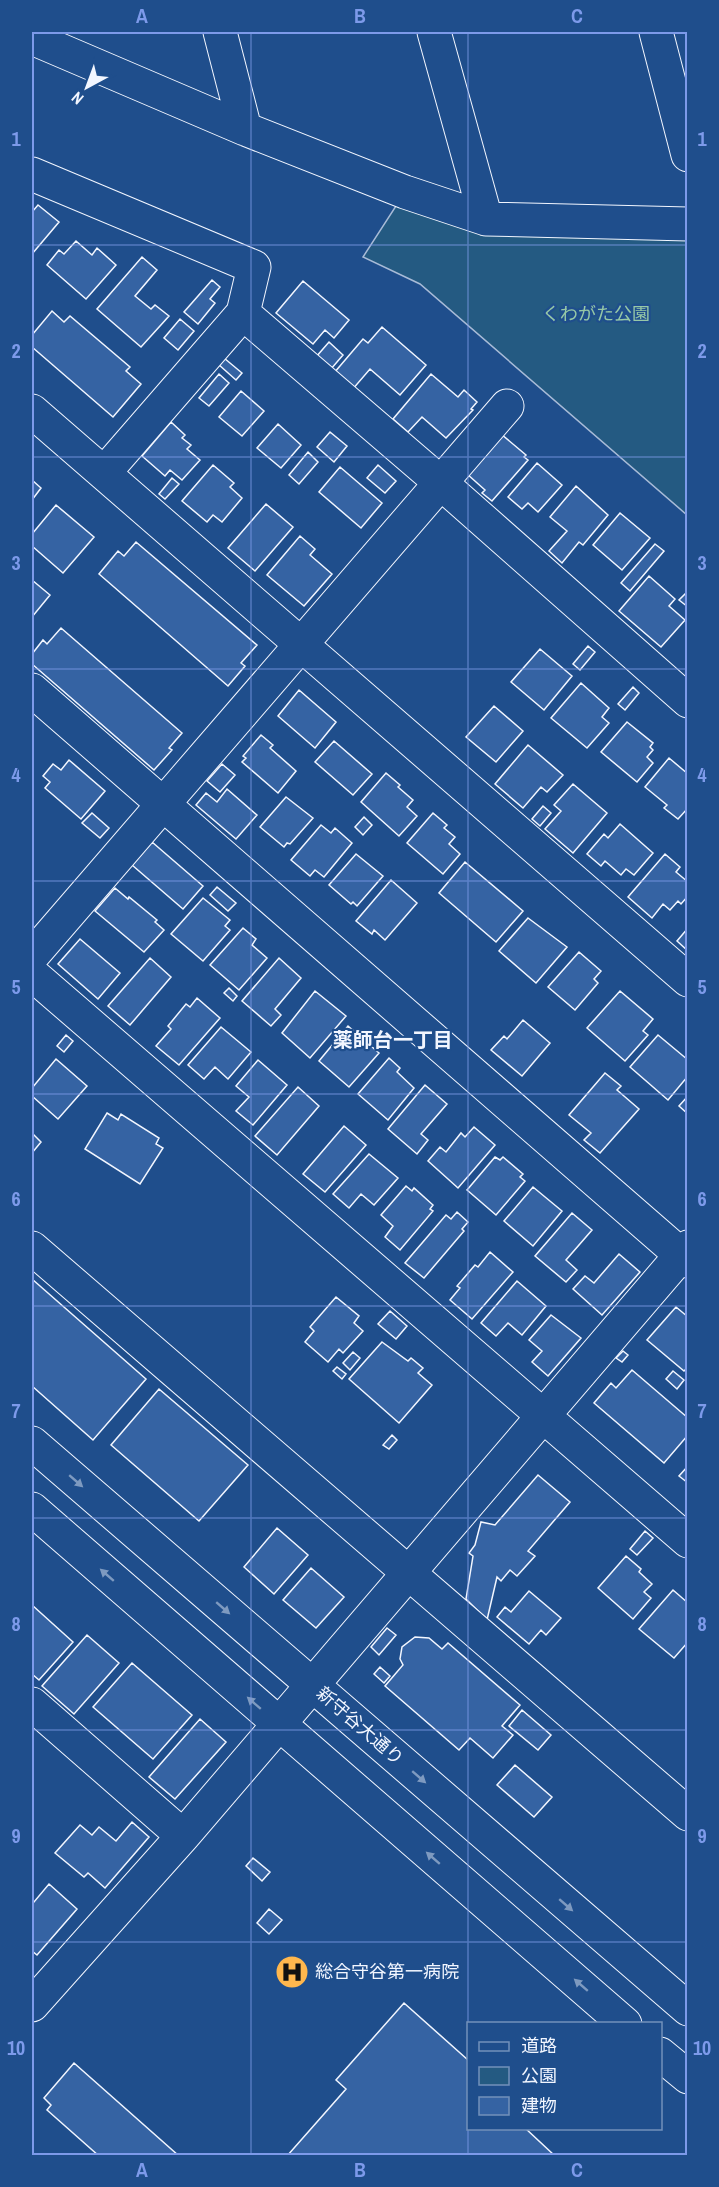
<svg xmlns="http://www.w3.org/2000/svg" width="719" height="2187" font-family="'Archivo Narrow','Noto Sans JP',sans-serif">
  <rect width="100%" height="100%" fill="#1f4e8c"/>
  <path fill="#245a82" stroke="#a8bbd7" stroke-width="1.5" d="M405 192 687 224V515L420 284 363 257Z"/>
  <path fill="#3563a3" stroke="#f2f6ff" stroke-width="1.5" d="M38 205 59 222 32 254V212Z
    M76 241 92 255 97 248 116 265 86 299 47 265 59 250 64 254Z
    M142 257 157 270 135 296 151 309 155 305 169 316 141 347 97 309Z
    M212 280 220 287 210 299 215 303 198 324 184 312Z
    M303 281 349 320 334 338 325 330 313 344 276 313Z
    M52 311 64 322 70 316 130 367 126 371 141 384 113 417 32 347V335Z
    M180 319 194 331 178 350 164 338Z
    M382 327 426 365 400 395 370 369 352 390 334 373 363 339 368 343Z
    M329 342 343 355 331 369 316 357Z
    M224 358 242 373 236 380 218 364Z
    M219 374 229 383 209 406 199 398Z
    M431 374 458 397 464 390 477 402 471 409 473 410 446 438 422 417 408 432 393 419Z
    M241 391 264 411 242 436 219 417Z
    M171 422 185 435 182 438 191 445 187 449 200 460 182 480 170 470 165 476 142 456Z
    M278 424 301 445 281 468 257 448Z
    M330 432 347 446 334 462 317 447Z
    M501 434 526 455 524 457 528 460 492 501 482 493 485 490 467 474Z
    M308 452 318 462 299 484 289 475Z
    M537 463 562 485 538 512 528 503 522 509 508 497Z
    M213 465 234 483 230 487 242 498 222 522 213 515 207 522 182 501Z
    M378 465 396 481 385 493 367 478Z
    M340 467 382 503 361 528 319 492Z
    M172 478 179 484 165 499 159 494Z
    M32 480 41 488 32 500Z
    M576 486 608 515 583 545 579 542 562 563 549 551 567 531 550 517Z
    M266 504 293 527 255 571 228 548Z
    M56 505 94 537 63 573 32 546V534Z
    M620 513 650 538 622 570 593 545Z
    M300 536 315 549 310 555 332 574 304 606 267 575Z
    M136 542 257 645 241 663 245 666 228 686 99 574 118 551 124 556Z
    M655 544 664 551 630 591 621 583Z
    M649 576 675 599 669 606 685 620 661 647 619 611Z
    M32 580 50 595 32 617Z
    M688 591V607L679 600Z
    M61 628 182 733 169 748 172 750 154 770 32 664V654L43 640 47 644Z
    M588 646 595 652 580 670 573 664Z
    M540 649 572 676 544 710 511 682Z
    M581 683 609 708 602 717 609 723 587 748 551 718Z
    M633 687 639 693 625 710 618 704Z
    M299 690 336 722 315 748 278 716Z
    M494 706 523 731 496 762 466 737Z
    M627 722 653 743 650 747 653 750 647 757 653 763 637 782 601 752Z
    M261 735 273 745 270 748 296 771 278 793 242 762 246 758 243 756Z
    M334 741 372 774 353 795 315 762Z
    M528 745 563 775 547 792 541 787 523 808 495 784Z
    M669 758 688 774V808L678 819 664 808 667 805 645 787Z
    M69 760 105 791 81 819 45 788 50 782 43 776 53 764 61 770Z
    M222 764 235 775 220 792 207 781Z
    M386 773 400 785 398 787 413 800 407 807 417 816 399 836 361 802Z
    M573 784 607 813 573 853 545 829 561 811 554 805Z
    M227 789 257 815 236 839 196 805 206 793 217 802Z
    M286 797 313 818 290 844 287 843 284 847 260 827Z
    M543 806 551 813 540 826 532 819Z
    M92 813 109 828 100 838 82 823Z
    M433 813 447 825 444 828 455 837 449 844 460 854 443 874 407 843Z
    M364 817 372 825 363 835 355 827Z
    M620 824 653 853 634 875 626 869 621 875 605 861 601 866 587 854 604 834 608 838Z
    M321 825 331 833 335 828 352 843 324 877 315 870 310 876 291 860Z
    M152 842 203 886 183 909 132 865Z
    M356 854 383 876 357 906 353 902 351 904 329 885Z
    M665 854 680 867 676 872 688 882V896L681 904 678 901 670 910 663 904 652 918 628 897Z
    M465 862 523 911 496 942 439 893Z
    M391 880 417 903 385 940 374 930 372 934 356 921Z
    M217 887 236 903 228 911 210 895Z
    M115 888 128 899 129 897 157 920 155 922 164 930 144 952 95 911Z
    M203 898 230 920 225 926 230 930 203 961 171 934Z
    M528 918 567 947 536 983 499 951Z
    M243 928 256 939 252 945 267 958 239 990 210 965Z
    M688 928V951L677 941Z
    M80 939 120 973 98 999 58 964Z
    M579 952 601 971 594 979 598 983 575 1010 548 987Z
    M150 958 171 977 130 1025 108 1006Z
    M279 958 301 978 275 1009 281 1015 271 1026 242 1001Z
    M229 988 237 996 233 1001 224 993Z
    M315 991 346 1016 310 1058 282 1033Z
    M620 991 653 1019 643 1031 648 1035 625 1061 587 1028Z
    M197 998 220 1018 179 1065 156 1046 171 1029 168 1026 186 1004 190 1007Z
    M523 1020 550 1043 522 1076 491 1050 504 1036 507 1039Z
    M348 1026 379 1053 349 1087 319 1061Z
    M221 1027 251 1052 228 1079 215 1067 204 1079 188 1065Z
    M66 1035 73 1041 64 1052 57 1046Z
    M658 1035 688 1060V1076L668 1100 630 1067Z
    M389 1058 400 1068 397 1072 414 1088 388 1120 358 1094Z
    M56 1059 87 1086 58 1119 32 1096V1088Z
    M258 1060 287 1085 253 1125 236 1111 249 1097 236 1086Z
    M605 1073 621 1086 617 1090 639 1109 600 1153 584 1140 591 1133 569 1115Z
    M425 1085 447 1104 421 1134 428 1140 417 1154 388 1129Z
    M298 1087 319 1106 277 1155 255 1136Z
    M688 1096V1114L679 1106Z
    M107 1113 118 1120 121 1114 159 1138 156 1144 163 1148 140 1184 85 1149Z
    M344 1126 366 1145 325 1192 303 1174Z
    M474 1127 495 1145 458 1188 428 1161 440 1147 446 1152 461 1133 465 1137Z
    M32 1133 41 1142 32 1153Z
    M369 1154 398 1178 374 1205 361 1194 349 1208 333 1194Z
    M495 1157 500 1160 503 1157 523 1174 520 1177 525 1181 496 1215 467 1190Z
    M406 1186 412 1191 414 1188 433 1205 430 1209 433 1211 400 1250 385 1237 393 1226 381 1215Z
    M533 1187 562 1211 533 1246 504 1221Z
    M457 1212 468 1222 462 1229 464 1231 424 1278 405 1263 446 1215 451 1219Z
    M572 1213 592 1230 566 1260 577 1270 566 1282 535 1256Z
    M490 1252 513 1272 472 1319 450 1300 460 1288 457 1286 475 1265 478 1267Z
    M619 1254 640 1272 602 1315 573 1289 585 1276 594 1283Z
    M32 1279 146 1379 93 1440 32 1386Z
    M517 1281 546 1306 522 1335 508 1323 496 1336 481 1323Z
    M336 1297 359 1316 354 1323 363 1331 343 1353 339 1349 328 1362 305 1342 314 1331 310 1327Z
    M676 1307 688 1317V1367L684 1371 647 1340Z
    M390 1311 407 1326 396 1339 378 1324Z
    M551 1315 581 1338 548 1376 532 1362 542 1351 529 1340Z
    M382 1342 408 1361 411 1358 423 1368 418 1373 432 1385 399 1423 349 1379Z
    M623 1351 628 1355 622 1362 616 1358Z
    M353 1352 360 1358 350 1370 343 1363Z
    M337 1367 346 1374 342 1379 333 1371Z
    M632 1370 688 1418V1435L664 1463 594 1403 611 1383 616 1388Z
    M673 1371 684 1380 677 1389 666 1379Z
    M159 1389 248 1465 199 1521 111 1445Z
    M392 1435 397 1440 389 1449 383 1445Z
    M688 1466V1483L679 1476Z
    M538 1475 570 1502 528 1551 535 1556 517 1576 510 1570 501 1581 497 1577 487 1620 466 1599 473 1556 469 1553 475 1545 481 1522 495 1525Z
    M277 1528 308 1555 274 1594 244 1567Z
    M645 1531 653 1538 637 1555 630 1549Z
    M626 1556 641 1569 639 1572 652 1584 644 1592 651 1598 633 1619 598 1588Z
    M311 1568 344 1597 316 1628 283 1600Z
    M673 1590 688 1603V1642L674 1658 639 1629Z
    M529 1591 561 1618 546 1635 541 1630 529 1644 497 1617 505 1607 511 1612Z
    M32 1605 73 1642 39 1680 32 1674Z
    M387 1628 396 1635 379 1655 371 1647Z
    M87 1635 119 1663 74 1714 42 1686Z
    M415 1637 429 1638 442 1649 448 1643 520 1705 502 1726 513 1735 493 1758 470 1738 459 1750 385 1686 403 1665 400 1659 402 1647Z
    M132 1663 192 1715 153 1759 93 1707Z
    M380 1667 390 1676 384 1683 374 1674Z
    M522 1710 551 1735 538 1750 509 1726Z
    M200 1719 226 1742 175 1799 149 1777Z
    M515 1765 552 1797 534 1817 497 1785Z
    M132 1822 149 1837 105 1888 88 1873 84 1877 55 1853 80 1825 92 1835 99 1827 116 1841Z
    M253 1858 270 1872 262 1881 246 1866Z
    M49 1884 77 1909 37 1955 32 1951V1900L34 1902Z
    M269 1909 282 1920 269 1934 257 1923Z
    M404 2003 468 2060V2128H525L555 2156H287L346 2089 336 2080Z
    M74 2063 179 2156H99L47 2110 51 2105 44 2098Z"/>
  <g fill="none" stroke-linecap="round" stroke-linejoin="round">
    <g stroke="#f2f6ff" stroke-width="35">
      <path id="minor" d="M220 32 245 129
        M434 32 486 219
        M656 32 688 155
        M32 38 245 129 405 192 486 219 688 224
        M32 174 254 267 243 313 104 473
        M243 313 441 483 688 701
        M32 411 688 980
        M32 690 688 1261
        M32 956 507 406
        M32 974 688 1541
        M32 1248 688 1814
        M32 1443 688 2009
        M32 1509 625 2024
        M32 1704 183 1836
        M32 2005 183 1836 688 1247
        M660 2054 688 2077"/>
    </g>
    <use href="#minor" stroke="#1f4e8c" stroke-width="33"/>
  </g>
  <defs><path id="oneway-solid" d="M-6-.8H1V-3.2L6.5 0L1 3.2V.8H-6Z" transform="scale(1.5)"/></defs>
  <g fill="#7e9ac0">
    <use href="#oneway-solid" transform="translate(76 1481) rotate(41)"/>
    <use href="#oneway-solid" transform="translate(107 1575) rotate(-139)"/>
    <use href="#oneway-solid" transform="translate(223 1608) rotate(41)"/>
    <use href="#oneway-solid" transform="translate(254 1703) rotate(-139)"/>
    <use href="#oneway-solid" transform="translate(419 1777) rotate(41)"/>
    <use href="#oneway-solid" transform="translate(433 1858) rotate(-139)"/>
    <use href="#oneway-solid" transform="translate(566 1905) rotate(41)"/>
    <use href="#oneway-solid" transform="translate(581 1985) rotate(-139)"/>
  </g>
  <path fill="none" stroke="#7d9aea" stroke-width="1.5" stroke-opacity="0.55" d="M251 32V2156M468 32V2156M32 245H688M32 457H688M32 669H688M32 881H688M32 1094H688M32 1306H688M32 1518H688M32 1730H688M32 1942H688"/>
  <defs>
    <g id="hospital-disc" transform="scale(1.725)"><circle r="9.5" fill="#ffb74d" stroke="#1f4e8c"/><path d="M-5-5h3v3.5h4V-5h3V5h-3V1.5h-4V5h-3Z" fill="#111"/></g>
  </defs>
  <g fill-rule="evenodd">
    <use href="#hospital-disc" x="292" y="1972"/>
  </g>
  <g text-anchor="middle" stroke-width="4.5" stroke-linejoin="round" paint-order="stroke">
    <g font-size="18" fill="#97c8a6" stroke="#1f4e8c">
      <text x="596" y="320">くわがた公園</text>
    </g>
    <g font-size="18" fill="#f2f6ff" stroke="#1f4e8c">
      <text transform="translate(360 1726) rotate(41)" y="6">新守谷大通り</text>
    </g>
    <g font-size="18" fill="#f2f6ff" stroke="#1f4e8c" text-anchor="start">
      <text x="315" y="1978">総合守谷第一病院</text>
    </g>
    <g font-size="20" font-weight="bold" fill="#f2f6ff" stroke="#1f4e8c">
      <text x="393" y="1047">薬師台一丁目</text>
    </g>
  </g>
  <rect width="719" height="2187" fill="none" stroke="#1f4e8c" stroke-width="66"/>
  <rect x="467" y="2022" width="195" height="108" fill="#1f4e8c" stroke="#7391ba" stroke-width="1.5"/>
  <rect x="479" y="2042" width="30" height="9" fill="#1f4e8c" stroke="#7391ba" stroke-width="1.5"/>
  <text x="521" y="2052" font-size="18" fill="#f2f6ff">道路</text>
  <rect x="479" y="2067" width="30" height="18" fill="#245a82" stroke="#7391ba" stroke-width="1.5"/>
  <text x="521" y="2082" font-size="18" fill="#f2f6ff">公園</text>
  <rect x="479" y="2097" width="30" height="18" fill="#3563a3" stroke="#7391ba" stroke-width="1.5"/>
  <text x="521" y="2112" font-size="18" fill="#f2f6ff">建物</text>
  <g transform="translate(87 87) rotate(221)" stroke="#1f4e8c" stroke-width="4.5" paint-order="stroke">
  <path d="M0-4.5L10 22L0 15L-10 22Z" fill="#f2f6ff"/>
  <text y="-9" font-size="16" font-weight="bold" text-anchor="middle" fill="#f2f6ff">N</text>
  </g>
  <rect x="33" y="33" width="653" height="2121" fill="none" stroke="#7d9aea" stroke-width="2"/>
  <g font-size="20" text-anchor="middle" font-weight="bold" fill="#7d9aea">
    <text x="142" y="23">A</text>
    <text x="360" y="23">B</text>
    <text x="577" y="23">C</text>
    <text x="16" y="146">1</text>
    <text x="702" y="146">1</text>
    <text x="16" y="358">2</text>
    <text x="702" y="358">2</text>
    <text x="16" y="570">3</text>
    <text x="702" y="570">3</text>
    <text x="16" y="782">4</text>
    <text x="702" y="782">4</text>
    <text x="16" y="994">5</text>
    <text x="702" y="994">5</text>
    <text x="16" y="1206">6</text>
    <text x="702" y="1206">6</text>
    <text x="16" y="1418">7</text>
    <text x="702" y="1418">7</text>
    <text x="16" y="1631">8</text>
    <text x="702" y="1631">8</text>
    <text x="16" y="1843">9</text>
    <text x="702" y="1843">9</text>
    <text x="16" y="2055">10</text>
    <text x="702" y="2055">10</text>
    <text x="142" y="2177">A</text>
    <text x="360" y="2177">B</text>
    <text x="577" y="2177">C</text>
  </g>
</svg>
